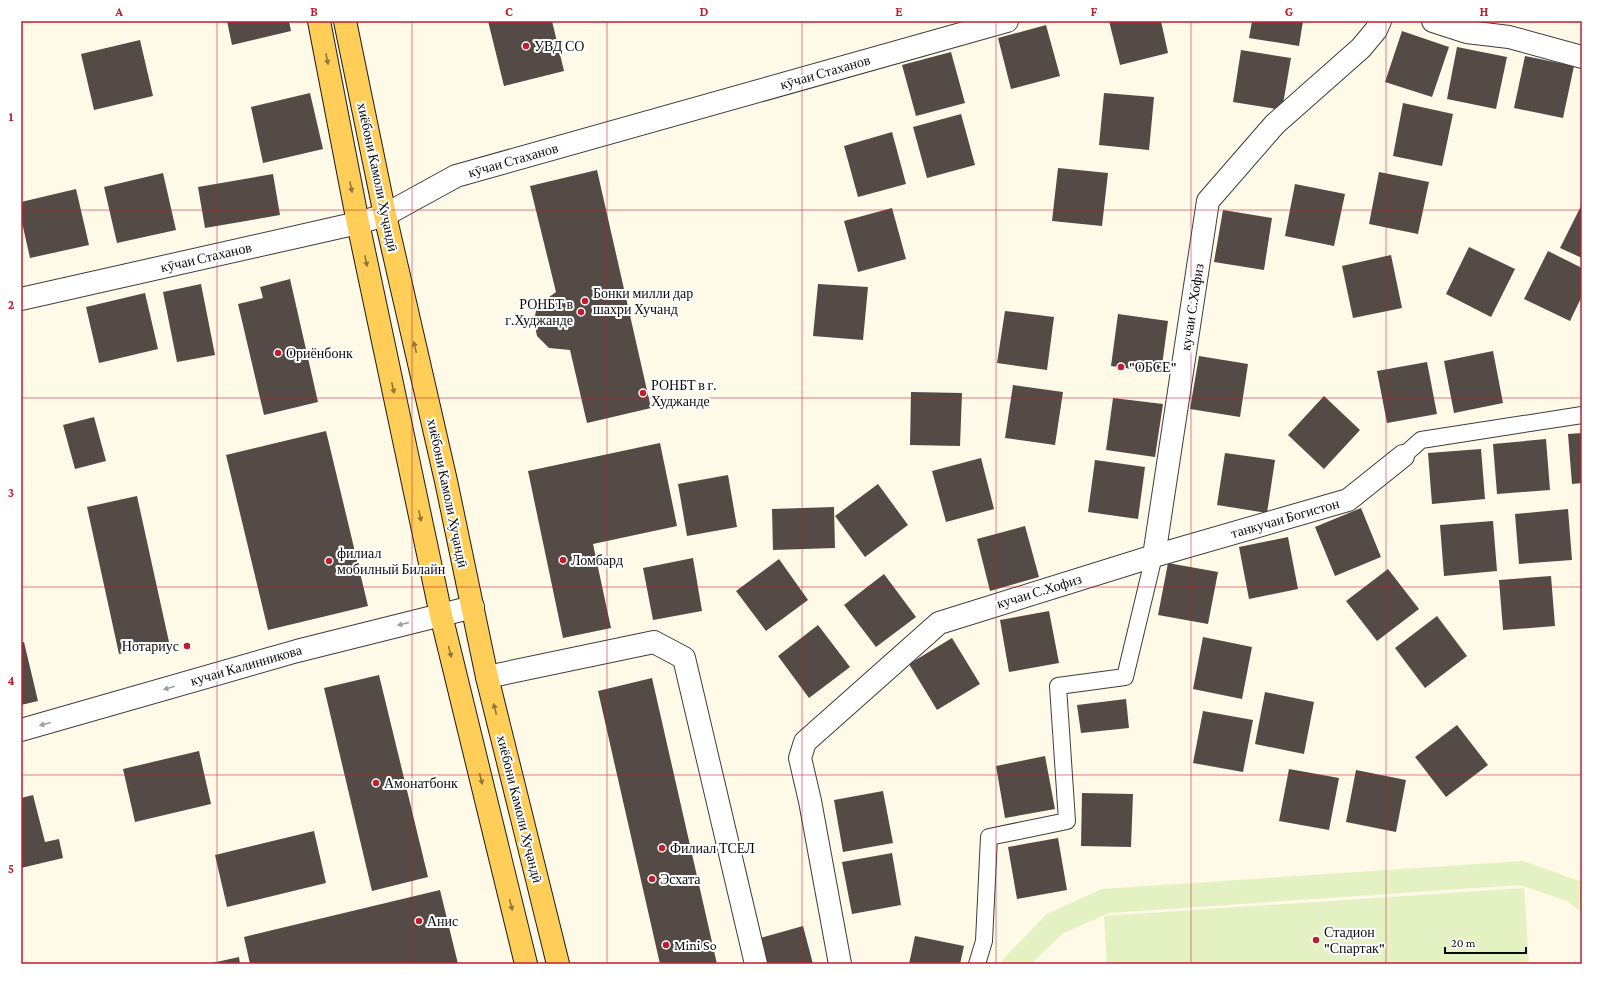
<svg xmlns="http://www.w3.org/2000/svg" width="1603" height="985" font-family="'Crimson Pro',serif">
  <rect width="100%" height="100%" fill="#fff9e8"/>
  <path fill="#e4f1c3" d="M1523 861 1582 882V913L1567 901 1520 885 1109 913 1062 934 1031 964H1001L1005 957 1047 914 1102 889Z
    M1524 888 1529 964H1107L1104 916Z"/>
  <path fill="#544b46" d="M227 21H289L291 31 232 45Z
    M488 21H552L564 71 504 86Z
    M1109 21H1161L1168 53 1120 65Z
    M1252 21H1303L1299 46 1249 38Z
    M1046 25 1060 76 1011 89 998 38Z
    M1402 31 1449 47 1432 97 1385 82Z
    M140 40 153 96 94 110 81 54Z
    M1457 47 1507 57 1496 109 1447 99Z
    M1241 50 1291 58 1282 110 1233 102Z
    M951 52 965 103 916 116 902 65Z
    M1525 56 1574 66 1563 118 1514 108Z
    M310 93 323 149 263 163 251 107Z
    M1104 93 1154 97 1149 150 1099 145Z
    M1403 103 1453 114 1442 166 1393 156Z
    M961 114 975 165 927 178 913 127Z
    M892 132 906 184 858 197 844 146Z
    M1058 168 1108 173 1102 226 1052 221Z
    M597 170 651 408 587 423 570 350 549 348 537 336 534 321 537 306 556 292 530 186Z
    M1379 172 1429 182 1418 234 1369 224Z
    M163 173 176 230 117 243 104 187Z
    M273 174 280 215 205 228 198 187Z
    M1295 184 1345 194 1334 246 1285 236Z
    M76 189 89 245 30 258 21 218V202Z
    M1582 204V258L1560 248Z
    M892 208 906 259 858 272 844 221Z
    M1223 210 1272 218 1264 270 1214 262Z
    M1469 247 1515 269 1491 317 1446 294Z
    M1548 251 1582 268V296L1570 321 1524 299Z
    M1391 255 1402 308 1353 318 1342 266Z
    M290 279 318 402 264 415 238 304 263 298 260 287Z
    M201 284 215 355 177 362 163 292Z
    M818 284 868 287 863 340 813 336Z
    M145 293 158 349 99 363 86 307Z
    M1005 311 1054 317 1047 370 997 363Z
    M1118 314 1168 321 1161 373 1111 366Z
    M1493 351 1503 403 1454 413 1444 361Z
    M1199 356 1248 364 1240 417 1190 409Z
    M1427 362 1437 414 1387 423 1377 371Z
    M1013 385 1063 392 1055 445 1005 438Z
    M911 392 962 393 960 446 910 445Z
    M1324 396 1360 430 1324 469 1288 435Z
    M1113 398 1163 404 1155 457 1106 450Z
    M94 417 106 461 75 469 63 425Z
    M326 431 368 606 268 630 226 455Z
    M1582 433V483L1572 484 1568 434Z
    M1546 439 1550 490 1497 494 1493 444Z
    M660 443 677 526 593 544 611 628 563 638 528 471Z
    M1481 449 1485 499 1432 504 1428 453Z
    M1225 453 1275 460 1267 513 1217 505Z
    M981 458 994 509 946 522 932 471Z
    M1095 460 1145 467 1138 519 1088 512Z
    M728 475 737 527 687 536 678 484Z
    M878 484 908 525 865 557 835 516Z
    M137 496 169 642 119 654 87 507Z
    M834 507 835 548 773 550 772 509Z
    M1361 508 1381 557 1335 576 1315 527Z
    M1568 509 1572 560 1519 564 1515 514Z
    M1493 521 1497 571 1444 576 1440 525Z
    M1025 526 1039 577 990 591 977 539Z
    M1288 537 1298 589 1249 599 1239 547Z
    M693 558 702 611 653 620 643 568Z
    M779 559 808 600 766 631 736 591Z
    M1168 563 1218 572 1208 624 1158 615Z
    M1388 569 1419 609 1377 641 1346 601Z
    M884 574 916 617 876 647 844 605Z
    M1551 576 1555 626 1503 630 1499 580Z
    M1049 611 1059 663 1009 672 1000 620Z
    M1437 616 1467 656 1425 688 1395 648Z
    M818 625 850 667 809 698 778 656Z
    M1203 637 1252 647 1242 699 1193 689Z
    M952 638 980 684 937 710 909 664Z
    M24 642 38 701 21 705V643Z
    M379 675 428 877 372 891 324 688Z
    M652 678 717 964H660L598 691Z
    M1265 692 1314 702 1304 754 1255 744Z
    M1126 699 1129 728 1081 733 1077 705Z
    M1203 711 1253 720 1243 772 1193 763Z
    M1457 725 1488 765 1446 797 1415 757Z
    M199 751 211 804 135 822 123 769Z
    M1045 756 1055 809 1005 818 996 766Z
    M1289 769 1339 778 1329 830 1279 821Z
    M1356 770 1406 780 1396 832 1346 822Z
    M883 791 893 843 843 852 834 800Z
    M1082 793 1133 794 1131 847 1081 846Z
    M33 795 45 842 59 839 63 858 21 868V798Z
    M314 831 326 883 227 907 215 855Z
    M1058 838 1067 890 1017 899 1008 847Z
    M892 853 901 905 852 914 842 862Z
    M440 890 458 964H250L244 937Z
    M803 926 813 964H764L757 939Z
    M915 936 964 946 960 964H909Z
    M239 957 240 964H212V963Z"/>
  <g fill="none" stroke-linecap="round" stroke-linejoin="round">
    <g stroke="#3d3d3d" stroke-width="18">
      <path id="pedestrian" d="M1403 456 1421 440 1582 415
        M977 964 984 941 989 837 1067 821 1058 686 1125 677 1154 556"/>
    </g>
    <g stroke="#3d3d3d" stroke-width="24">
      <path id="minor" d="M1433 21 1467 32 1509 37 1582 57
        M21 299 358 223 385 215 456 176 1007 21
        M1154 556 1348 500 1403 456
        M487 677 654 642 684 658 756 964
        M21 730 297 651 473 607
        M840 964 810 801 800 758 805 742 939 623 1154 556 1208 201 1275 124 1361 48 1376 30 1380 21"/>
    </g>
    <g stroke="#1b1b1b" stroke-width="24">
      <path id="primary" d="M319 21 358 223 441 615 526 964
        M345 21 385 215 446 481 487 677 558 964"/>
    </g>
    <use href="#pedestrian" stroke="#fff" stroke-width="16"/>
    <use href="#minor" stroke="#fff" stroke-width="22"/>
    <use href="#primary" stroke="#ffce58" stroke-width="22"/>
  </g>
  <defs><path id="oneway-solid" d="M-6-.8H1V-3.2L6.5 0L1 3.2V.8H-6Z"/></defs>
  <g fill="#917635">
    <use href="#oneway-solid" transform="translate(327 59) rotate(79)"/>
    <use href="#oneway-solid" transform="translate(351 187) rotate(79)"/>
    <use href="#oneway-solid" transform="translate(366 261) rotate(78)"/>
    <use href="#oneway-solid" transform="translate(415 347) rotate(-103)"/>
    <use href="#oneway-solid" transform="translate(393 388) rotate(78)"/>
    <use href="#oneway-solid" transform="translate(420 516) rotate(78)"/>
    <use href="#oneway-solid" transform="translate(450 652) rotate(76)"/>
    <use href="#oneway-solid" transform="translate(495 709) rotate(-104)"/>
    <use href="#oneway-solid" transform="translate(481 779) rotate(76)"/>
    <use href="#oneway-solid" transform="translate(511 905) rotate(76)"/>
  </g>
  <g fill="#9d9d9d">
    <use href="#oneway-solid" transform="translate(403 624) rotate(166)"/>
    <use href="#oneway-solid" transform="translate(169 688) rotate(164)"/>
    <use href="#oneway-solid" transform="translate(45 724) rotate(165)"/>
  </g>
  <path fill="none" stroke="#c01d2d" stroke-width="1" stroke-opacity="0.55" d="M217 21V964M412 21V964M607 21V964M802 21V964M996 21V964M1191 21V964M1386 21V964M21 210H1582M21 398H1582M21 587H1582M21 775H1582"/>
  <g fill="#c01d2d" stroke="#fff" stroke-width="1.5">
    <circle cx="526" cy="46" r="4"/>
    <circle cx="585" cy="301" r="4"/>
    <circle cx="581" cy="312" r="4"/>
    <circle cx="278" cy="353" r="4"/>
    <circle cx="1121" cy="367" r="4"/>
    <circle cx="643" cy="393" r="4"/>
    <circle cx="563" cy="560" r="4"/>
    <circle cx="329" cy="561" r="4"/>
    <circle cx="187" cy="646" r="4"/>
    <circle cx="376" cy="783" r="4"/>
    <circle cx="662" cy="848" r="4"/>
    <circle cx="652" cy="879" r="4"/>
    <circle cx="419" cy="921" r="4"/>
    <circle cx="1316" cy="940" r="4"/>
    <circle cx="666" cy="945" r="4"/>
  </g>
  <g text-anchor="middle" stroke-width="4" stroke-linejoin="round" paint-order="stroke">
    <g font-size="14" fill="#0a0a0a" stroke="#fff" text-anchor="start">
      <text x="534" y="51">УВД СО</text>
      <text x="593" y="298">Бонки милли дар<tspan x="593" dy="16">шахри Хучанд</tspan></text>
      <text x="573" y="309" text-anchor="end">РОНБТ в<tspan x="573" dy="16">г.Худжанде</tspan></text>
      <text x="286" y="358">Ориёнбонк</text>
      <text x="1129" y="372">"ОБСЕ"</text>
      <text x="651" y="390">РОНБТ в г.<tspan x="651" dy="16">Худжанде</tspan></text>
      <text x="337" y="558">филиал<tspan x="337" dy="16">мобилный Билайн</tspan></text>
      <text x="571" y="565">Ломбард</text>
      <text x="179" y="651" text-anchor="end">Нотариус</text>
      <text x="384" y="788">Амонатбонк</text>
      <text x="670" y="853">Филиал ТСЕЛ</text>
      <text x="660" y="884">Эсхата</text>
      <text x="427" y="926">Анис</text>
      <text x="1324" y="937">Стадион<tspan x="1324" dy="16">"Спартак"</tspan></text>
      <text x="674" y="950">Mini So</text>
    </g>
    <g font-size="14" fill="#0a0a0a" stroke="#fff">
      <text transform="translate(825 72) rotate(-16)" y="5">кӯчаи Стаханов</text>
      <text transform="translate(513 160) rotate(-16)" y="5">кӯчаи Стаханов</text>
      <text transform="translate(378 177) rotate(78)" y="5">хиёбони Камоли Хуҷандӣ</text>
      <text transform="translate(206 257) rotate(-13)" y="5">кӯчаи Стаханов</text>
      <text transform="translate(1192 307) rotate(-81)" y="5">кучаи С.Хофиз</text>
      <text transform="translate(448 493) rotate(78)" y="5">хиёбони Камоли Хуҷандӣ</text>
      <text transform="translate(1285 518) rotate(-16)" y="5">танкучаи Богистон</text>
      <text transform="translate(1039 591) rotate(-17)" y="5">кучаи С.Хофиз</text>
      <text transform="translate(246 665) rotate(-16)" y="5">кучаи Калинникова</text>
      <text transform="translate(520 809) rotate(76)" y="5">хиёбони Камоли Хуҷандӣ</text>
    </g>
  </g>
  <rect width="1603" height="985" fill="none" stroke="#ffffff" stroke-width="44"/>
  <path d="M1445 947v6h81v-6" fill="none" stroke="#0a0a0a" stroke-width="2"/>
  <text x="1451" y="947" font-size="12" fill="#0a0a0a" stroke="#ffffff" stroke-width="3" paint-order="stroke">20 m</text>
  <rect x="22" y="22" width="1559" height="941" fill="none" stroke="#c01d2d" stroke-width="1.5"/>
  <g font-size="13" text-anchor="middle" font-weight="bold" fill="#c01d2d">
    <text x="119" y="16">A</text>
    <text x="314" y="16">B</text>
    <text x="509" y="16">C</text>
    <text x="704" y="16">D</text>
    <text x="899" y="16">E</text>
    <text x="1094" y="16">F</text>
    <text x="1289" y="16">G</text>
    <text x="1484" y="16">H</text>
    <text x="11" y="121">1</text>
    <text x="11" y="309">2</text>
    <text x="11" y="497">3</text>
    <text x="11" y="685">4</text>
    <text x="11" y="873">5</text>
  </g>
</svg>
